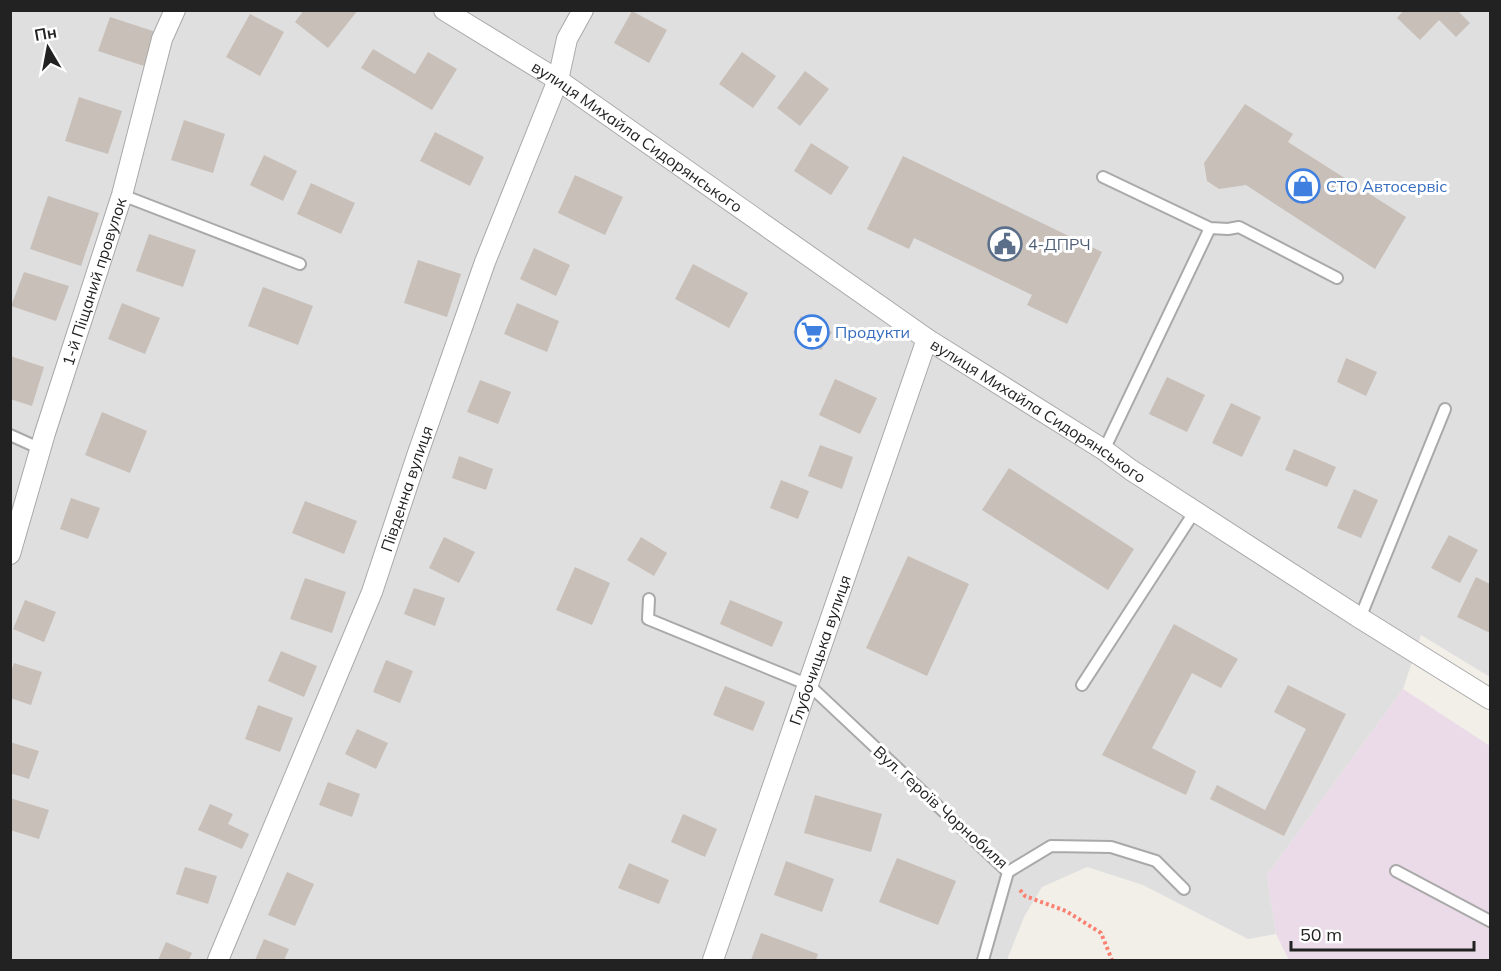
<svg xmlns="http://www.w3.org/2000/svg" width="1501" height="971" font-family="Mulish,sans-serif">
  <rect width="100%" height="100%" fill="#f2efe9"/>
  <path fill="#e0dfdf" d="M10 11H1490V677L1421 635 1403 689 1267 875 1276 934 1248 939 1143 885 1087 867 1042 887 1024 917 1007 960H11Z"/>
  <path fill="#ebdbe8" d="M1403 689 1490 746V960H1289L1276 934 1267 875Z"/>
  <path fill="#c7bfb8" d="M304 10H358L328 48 295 22Z
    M1404 10H1457L1470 23 1456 37 1439 20 1420 40 1397 18Z
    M632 11 667 30 649 63 614 43Z
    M250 14 284 32 260 76 226 57Z
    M110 17 156 32 144 66 98 51Z
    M373 49 415 74 428 52 457 69 432 110 361 68Z
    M742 52 776 76 753 108 719 84Z
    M805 71 829 89 800 126 777 108Z
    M79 97 122 111 108 154 65 141Z
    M1245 104 1293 134 1288 142 1406 217 1375 269 1246 185 1219 189 1207 181 1204 163Z
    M184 120 225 134 213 173 171 160Z
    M435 132 484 157 470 186 420 161Z
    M811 143 849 167 831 195 794 171Z
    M264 155 297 171 283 201 250 185Z
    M903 156 1102 252 1067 324 1027 305 1032 295 914 238 909 249 867 229Z
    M575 175 623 197 605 235 558 213Z
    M311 183 355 203 341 234 297 214Z
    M48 196 99 213 81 266 30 249Z
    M149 234 196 250 183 287 136 271Z
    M534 248 570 265 556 296 520 279Z
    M418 260 461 274 447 317 404 303Z
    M693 264 748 293 729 328 675 299Z
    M24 272 69 286 56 321 11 306Z
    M263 287 313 306 298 345 248 326Z
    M122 303 160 318 145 354 108 339Z
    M517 303 559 321 547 352 504 334Z
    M801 316 832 332 821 350 793 333Z
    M10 356 44 367 32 406 10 399Z
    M1346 358 1377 372 1366 396 1337 382Z
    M1167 377 1205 395 1187 432 1149 414Z
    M835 379 877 398 860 434 819 415Z
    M480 380 511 392 498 424 467 412Z
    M1231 403 1261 417 1242 457 1212 443Z
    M102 412 147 431 130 473 85 455Z
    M820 445 853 457 842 489 808 476Z
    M1294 449 1336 467 1327 487 1285 470Z
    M459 456 493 469 486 490 452 478Z
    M1009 468 1134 549 1108 590 982 510Z
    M781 480 809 491 798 519 770 508Z
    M1354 489 1378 500 1361 538 1337 528Z
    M71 498 100 508 88 539 60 529Z
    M305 501 357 521 344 554 292 533Z
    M1449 535 1478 550 1460 583 1431 568Z
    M444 537 475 552 459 583 429 568Z
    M641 537 667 553 654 576 627 560Z
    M908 556 969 584 927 676 866 648Z
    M575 567 610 583 592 625 556 610Z
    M1476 577 1490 584V633L1457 617Z
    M305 578 346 592 332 633 290 619Z
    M414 588 445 598 435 626 404 614Z
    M25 600 56 612 44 642 13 629Z
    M730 600 783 622 772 647 720 624Z
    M1174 624 1238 659 1221 688 1192 673 1152 748 1196 771 1186 795 1102 755Z
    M281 651 317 666 304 697 268 681Z
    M386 660 413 671 400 703 373 692Z
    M14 663 42 672 31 705 10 698V675Z
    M1288 685 1346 714 1284 836 1210 799 1217 785 1265 810 1306 729 1274 712Z
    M725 686 765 702 753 731 713 715Z
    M258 705 293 718 280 752 245 739Z
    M357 729 388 743 376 769 345 754Z
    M10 742 39 751 29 779 10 773Z
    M328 782 360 794 352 817 319 805Z
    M815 795 882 814 871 852 804 833Z
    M10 798 49 810 39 839 10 830Z
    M210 804 233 814 228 824 249 834 242 849 198 830Z
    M683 814 717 829 705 857 671 842Z
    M897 858 956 881 938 925 879 902Z
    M786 861 834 879 822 912 774 895Z
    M629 863 669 880 659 904 618 888Z
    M185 867 217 876 208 904 176 894Z
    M287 872 314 884 295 926 268 915Z
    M761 933 818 954 816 960H751Z
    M264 939 289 949 284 960H255Z
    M166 942 192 953 189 960H158Z"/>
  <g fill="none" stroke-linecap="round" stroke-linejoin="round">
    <g stroke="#a9a9a9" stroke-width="14">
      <path id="service" d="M1103 177 1210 228 1104 450
        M122 195 300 264
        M1210 228 1228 229 1239 227 1337 278
        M10 435 41 449
        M649 599 648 619 809 685 1008 872 1051 846 1111 847 1156 861 1184 889
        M1360 618 1445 409
        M1082 685 1195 511
        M1396 871 1490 921
        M983 960 1008 872"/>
    </g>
    <g stroke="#a9a9a9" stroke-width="22">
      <g id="minor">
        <path id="s1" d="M444 10 558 80 927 339 1104 450 1131 470 1360 618 1490 699"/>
        <path id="s2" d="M10 554 45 433 122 195 162 39 175 10"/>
        <path id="s3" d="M218 960 372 592 418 453 485 262 558 80 567 39 583 10"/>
        <path id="s4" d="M713 960 927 339"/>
      </g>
    </g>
    <path stroke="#fa8072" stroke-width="4" stroke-dasharray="3 3" stroke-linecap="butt" d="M1020 890 1025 896 1066 911 1101 933 1112 960"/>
    <use href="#service" stroke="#fff" stroke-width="10"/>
    <use href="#minor" stroke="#fff" stroke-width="20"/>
  </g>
  <defs>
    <g id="shop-ring" transform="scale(1.725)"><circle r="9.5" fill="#fff" stroke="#3f7fe0" stroke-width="1.5"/><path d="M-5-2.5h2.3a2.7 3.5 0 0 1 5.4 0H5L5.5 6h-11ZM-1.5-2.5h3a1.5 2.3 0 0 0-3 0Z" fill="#3f7fe0"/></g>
    <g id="civic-ring" transform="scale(1.725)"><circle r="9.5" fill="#fff" stroke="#5c6f8a" stroke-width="1.5"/><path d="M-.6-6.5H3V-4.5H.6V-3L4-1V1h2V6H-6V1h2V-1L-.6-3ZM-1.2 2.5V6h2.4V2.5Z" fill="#5c6f8a"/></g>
    <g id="supermarket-ring" transform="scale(1.725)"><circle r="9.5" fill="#fff" stroke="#3f7fe0" stroke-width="1.5"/><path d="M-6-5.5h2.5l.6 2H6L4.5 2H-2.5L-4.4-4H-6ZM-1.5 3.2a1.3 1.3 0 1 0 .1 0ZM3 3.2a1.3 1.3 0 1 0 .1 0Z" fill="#3f7fe0"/></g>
  </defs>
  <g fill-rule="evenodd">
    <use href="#shop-ring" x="1303" y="186"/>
    <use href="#civic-ring" x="1005" y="244"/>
    <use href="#supermarket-ring" x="812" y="332"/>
  </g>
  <g text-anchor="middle" stroke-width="6" stroke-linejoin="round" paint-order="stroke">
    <g font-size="16" fill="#222" stroke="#fff">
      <text dy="6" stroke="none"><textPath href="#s1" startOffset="231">вулиця Михайла Сидорянського</textPath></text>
      <text dy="6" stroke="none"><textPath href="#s2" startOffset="285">1-й Піщаний провулок</textPath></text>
      <text dy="6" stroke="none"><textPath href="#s1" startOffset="717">вулиця Михайла Сидорянського</textPath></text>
      <text dy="6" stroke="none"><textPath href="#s3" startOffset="508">Південна вулиця</textPath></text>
      <text dy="6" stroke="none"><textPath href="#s4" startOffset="328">Глубочицька вулиця</textPath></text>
      <text transform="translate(941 807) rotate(42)" y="6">Вул. Героїв Чорнобиля</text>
    </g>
    <g font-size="16" fill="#366cbe" stroke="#fff" text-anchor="start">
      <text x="1326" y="192">СТО Автосервіс</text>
      <text x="835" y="338">Продукти</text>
    </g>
    <g font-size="16" fill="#4e5e75" stroke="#fff" text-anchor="start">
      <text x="1028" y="250">4-ДПРЧ</text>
    </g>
  </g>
  <rect width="1501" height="971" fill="none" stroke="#222222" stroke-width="24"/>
  <g transform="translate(48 48) rotate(350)" stroke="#ffffff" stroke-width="4.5" paint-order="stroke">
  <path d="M0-4.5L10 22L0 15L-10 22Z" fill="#222222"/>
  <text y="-9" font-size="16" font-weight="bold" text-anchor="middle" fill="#222222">Пн</text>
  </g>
  <path d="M1291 941v9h183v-9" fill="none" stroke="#222222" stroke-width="3"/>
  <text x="1300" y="941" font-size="18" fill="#222222" stroke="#ffffff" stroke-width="4.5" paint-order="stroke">50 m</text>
</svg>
